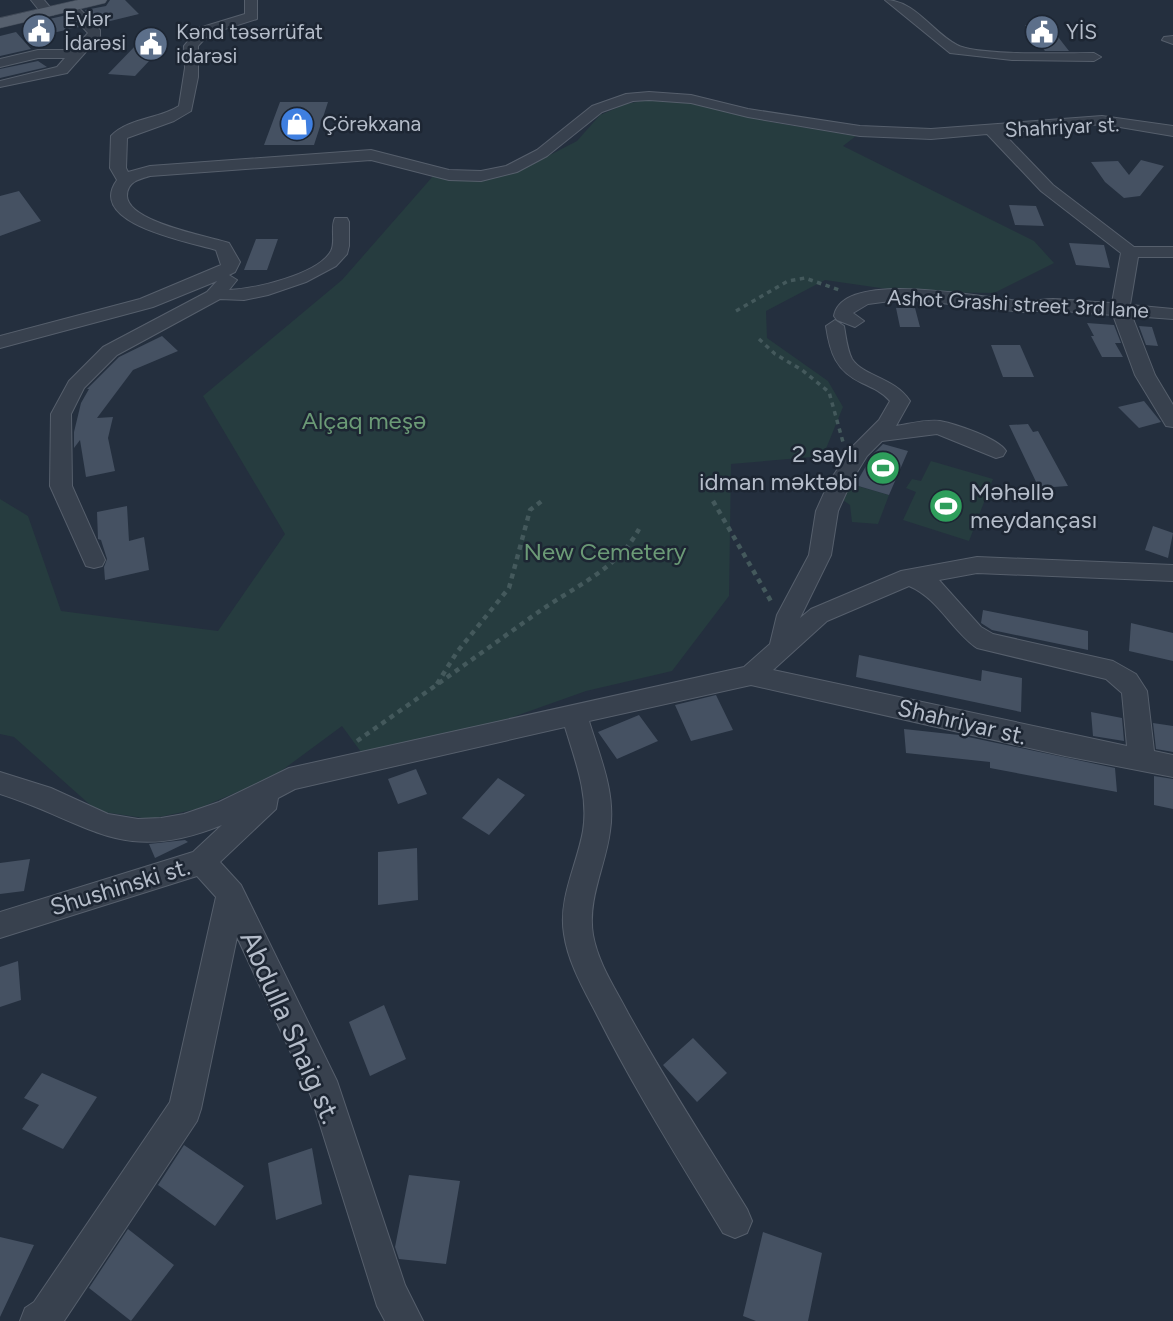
<svg xmlns="http://www.w3.org/2000/svg" width="1173" height="1321" font-family="Figtree,sans-serif">
  <rect width="100%" height="100%" fill="#242f3e"/>
  <path fill="#263c3f" d="M652 99 686 100 771 122 856 136 843 146 1034 241 1054 263 994 293 908 292 825 280 766 311 767 338 828 381 843 407 823 456 731 464 729 596 672 671 586 691 372 767 342 726 273 777 197 809 150 819 97 811 14 737 0 734V499L28 516 61 611 218 631 285 534 203 396 342 280 434 175 475 181 519 171 577 141 600 115 626 104Z
    M931 461 993 479 969 541 903 520 916 492 906 488 912 479 921 481Z
    M847 483 889 495 878 524 852 522 850 505 840 498Z"/>
  <path fill="#455162" d="M110 0H125L139 14 98 24 85 10 106 6Z
    M67 15 79 27 48 34 36 22Z
    M1048 24 1069 51H1045L1025 25Z
    M16 32 31 49 0 56V36Z
    M139 42 165 44 135 76 108 74Z
    M38 61 47 67 0 78V69Z
    M280 102H328L314 145H264Z
    M1141 160 1164 166 1140 196 1124 198 1105 182 1091 162 1118 161 1129 175Z
    M19 191 41 221 0 236V196Z
    M1009 205 1036 206 1044 226 1015 225Z
    M256 239H278L267 270H244Z
    M1069 243 1104 245 1110 268 1076 265Z
    M896 308H915L920 327H900Z
    M1087 323 1114 325 1121 343H1115L1123 357H1102L1091 336H1094Z
    M1139 326 1152 327 1158 346 1146 345Z
    M162 336 178 351 133 370 97 418 113 417 108 438 115 471 86 477 80 440 74 448V432L81 403 89 389H87L119 357Z
    M991 345H1020L1034 377H1003Z
    M1144 401 1161 422 1139 428 1118 407Z
    M1028 424 1033 432 1038 431 1068 486 1039 488 1009 425Z
    M883 444 908 451 889 495 855 485 873 454Z
    M127 506 129 541 144 537 149 570 105 580 104 567 107 559 101 540 98 539 97 512Z
    M1153 526 1173 533 1168 558 1145 550Z
    M983 610 1088 631V650L992 630 981 623Z
    M1131 623 1173 633V661L1129 651Z
    M859 655 981 681 982 670 1022 678 1021 712 856 677Z
    M716 695 733 730 691 741 675 705Z
    M1091 712 1122 718 1124 741 1093 736Z
    M639 715 658 741 617 759 598 732Z
    M1153 723 1173 726V752L1156 749Z
    M904 729 959 735 1115 768 1117 792 990 768V762L906 753Z
    M416 769 427 794 398 804 388 779Z
    M1154 776 1173 779V809L1154 805Z
    M498 778 525 795 489 835 462 818Z
    M185 840 188 842 155 858 149 844Z
    M417 848 418 900 378 905V852Z
    M30 859 24 891 0 894V863Z
    M18 961 21 1000 0 1007V967Z
    M384 1005 406 1059 370 1076 349 1022Z
    M693 1038 727 1073 697 1102 663 1065Z
    M42 1073 97 1097 63 1149 22 1129 39 1105 24 1098Z
    M184 1145 244 1186 215 1226 158 1185Z
    M312 1148 322 1204 276 1220 268 1163Z
    M409 1175 460 1181 446 1264 399 1259 395 1247Z
    M128 1229 174 1265 131 1321 89 1288Z
    M763 1232 822 1253 808 1321H756L743 1316Z
    M0 1237 34 1245 0 1317Z"/>
  <g fill="none" stroke-linecap="round" stroke-linejoin="round">
    <g stroke="#565f6c" stroke-width="2">
      <path id="minor" d="M31 0H44L54 12 53 15H43Z
        M245 0H257V19L209 34 198 46V77L191 111 174 121 127 138 126 168 128 172 150 166 371 150 449 170 481 171 506 166 537 150 592 106 626 94 649 92 691 95 748 109 860 126 931 129 1102 116 1173 126V136L1102 124 1003 133 1053 185 1134 247H1173V257H1138L1130 305 1173 309V319L1132 316 1155 375 1173 405V427L1166 426 1135 375 1113 315 1051 310 1022 312 905 299 868 304 853 313 864 321 855 327 837 320 834 316C842 267 988 299 1021 301 1032 302 1042 299 1053 299 1073 300 1092 302 1112 303L1121 253 1041 191 987 134 931 139 860 136 748 117 691 103 649 100 633 101 602 112 547 156 517 172 481 181 449 180 371 160 150 176C139 179 127 182 127 196 128 222 207 236 229 243L240 262 235 272 229 275 237 280 229 290C253 289 318 275 331 251 336 241 330 228 335 218H347L349 222V246L347 254 336 266 306 282 268 295 244 300 220 299 117 355 84 388 71 414 72 486 105 560 102 566 94 568 86 566 50 486 51 414 69 381 103 347 207 292 217 281 153 307 0 348V336L140 299 221 265 216 250C191 242 85 224 117 180L110 168 111 136C128 118 159 119 179 106L185 68 184 46 199 28 245 14Z
        M885 0C915 0 932 32 957 45 977 56 1067 53 1094 53L1101 57 1094 61 1012 60 950 53Z
        M70 3 75 4 100 30V36L67 73 0 87V81L57 67 65 58H38L0 67V59L38 50H73L88 33 64 7Z
        M1173 36V44L1162 40 1164 37Z
        M835 320 844 326C846 337 847 349 852 359 864 377 894 377 910 401L896 426C909 424 927 419 940 421 956 424 998 438 1006 451L1003 456 996 458 937 434 882 441 867 456 851 482 838 511 831 555 800 618 811 609 901 571 977 557 1173 565V581L977 573 939 580 981 627 993 634 1113 661 1136 674 1147 691 1154 751 1173 755V777L1065 756 751 685 589 721C600 757 616 793 610 831 606 865 587 899 593 935 598 963 615 988 628 1013 665 1080 707 1144 747 1209L752 1221 747 1233 735 1238 723 1233C679 1160 634 1089 596 1013 583 988 568 962 564 934 558 899 577 865 583 831 589 795 575 760 565 727L295 789 278 798 276 809 220 862 241 885 337 1081 405 1285 423 1321H385L377 1306 311 1096 237 937 201 1109 197 1121 64 1321H20L25 1308 34 1302 170 1102 216 897 197 876 0 938V912L193 852 222 825C121 866 91 823 0 794V772L51 788 108 814 138 819 161 818 184 814 219 802 289 768 744 667 770 644 777 615 809 555 816 511 829 482 853 446 879 420 890 401C882 392 873 388 862 383 836 371 830 353 826 326ZM909 586C938 598 952 631 977 648L1106 679 1122 693 1127 746 773 670 827 621Z"/>
    </g>
    <g stroke="#414a57" stroke-width="1">
      <path id="major" d="M78 0H107L105 3 0 28V18Z"/>
    </g>
    <path stroke="#44595c" stroke-width="3.5" stroke-dasharray="4.5 4.5" stroke-linecap="butt" d="M736 311 788 281 805 278 839 290
      M759 339 775 354 802 370 829 392 843 442"/>
    <path stroke="#44595c" stroke-width="4.5" stroke-dasharray="5 5" stroke-linecap="butt" d="M713 501 772 603
      M437 684 457 652 509 588 530 510 543 500
      M357 741C417 699 477 656 537 613 573 587 617 570 639 529"/>
    <use href="#minor" fill="#38414e" fill-rule="evenodd"/>
    <use href="#major" fill="#56606e" fill-rule="evenodd"/>
  </g>
  <defs>
    <g id="civic-disc" transform="scale(1.75)"><circle r="9.5" fill="#5c6f8a" stroke="#1d2633"/><path d="M-.6-6.5H3V-4.5H.6V-3L4-1V1h2V6H-6V1h2V-1L-.6-3ZM-1.2 2.5V6h2.4V2.5Z" fill="#fff"/></g>
    <g id="shop-disc" transform="scale(1.75)"><circle r="9.5" fill="#3f7fe0" stroke="#1d2633"/><path d="M-5-2.5h2.3a2.7 3.5 0 0 1 5.4 0H5L5.5 6h-11ZM-1.5-2.5h3a1.5 2.3 0 0 0-3 0Z" fill="#fff"/></g>
    <g id="stadium-disc" transform="scale(1.75)"><circle r="9.5" fill="#2e9e5b" stroke="#1d2633"/><path d="M0-5a6.5 5 0 1 0 0 10a6.5 5 0 1 0 0-10ZM-3.5-1.8h7v3.6h-7Z" fill="#fff"/></g>
  </defs>
  <g fill-rule="evenodd">
    <use href="#civic-disc" x="39" y="31"/>
    <use href="#civic-disc" x="1042" y="32"/>
    <use href="#civic-disc" x="151" y="44"/>
    <use href="#shop-disc" x="297" y="124"/>
    <use href="#stadium-disc" x="883" y="468"/>
    <use href="#stadium-disc" x="946" y="506"/>
  </g>
  <g text-anchor="middle" stroke-width="5" stroke-linejoin="round" paint-order="stroke">
    <g font-size="21" fill="#b4bcc9" stroke="#1d2633" text-anchor="start">
      <text x="64" y="26">Evlər<tspan x="64" dy="24">İdarəsi</tspan></text>
      <text x="176" y="39">Kənd təsərrüfat<tspan x="176" dy="24">idarəsi</tspan></text>
      <text x="1066" y="39">YİS</text>
      <text x="322" y="131">Çörəkxana</text>
    </g>
    <g font-size="21" fill="#b4bcc9" stroke="#1d2633">
      <text transform="translate(1062 127) rotate(-3)" y="7">Shahriyar st.</text>
      <text transform="translate(1018 304) rotate(3)" y="7">Ashot Grashi street 3rd lane</text>
    </g>
    <g font-size="24" fill="#6b9a76" stroke="#1d2633">
      <text x="364" y="429">Alçaq meşə</text>
      <text x="605" y="560">New Cemetery</text>
    </g>
    <g font-size="24" fill="#b4bcc9" stroke="#1d2633" text-anchor="end">
      <text x="858" y="462">2 saylı<tspan x="858" dy="28">idman məktəbi</tspan></text>
      <text x="970" y="500" text-anchor="start">Məhəllə<tspan x="970" dy="28">meydançası</tspan></text>
    </g>
    <g font-size="24" fill="#b4bcc9" stroke="#1d2633">
      <text transform="translate(962 722) rotate(13)" y="8">Shahriyar st.</text>
      <text transform="translate(120 887) rotate(-17)" y="8">Shushinski st.</text>
    </g>
    <g font-size="28" fill="#b4bcc9" stroke="#1d2633">
      <text transform="translate(291 1027) rotate(66)" y="10">Abdulla Shaig st.</text>
    </g>
  </g>
</svg>
